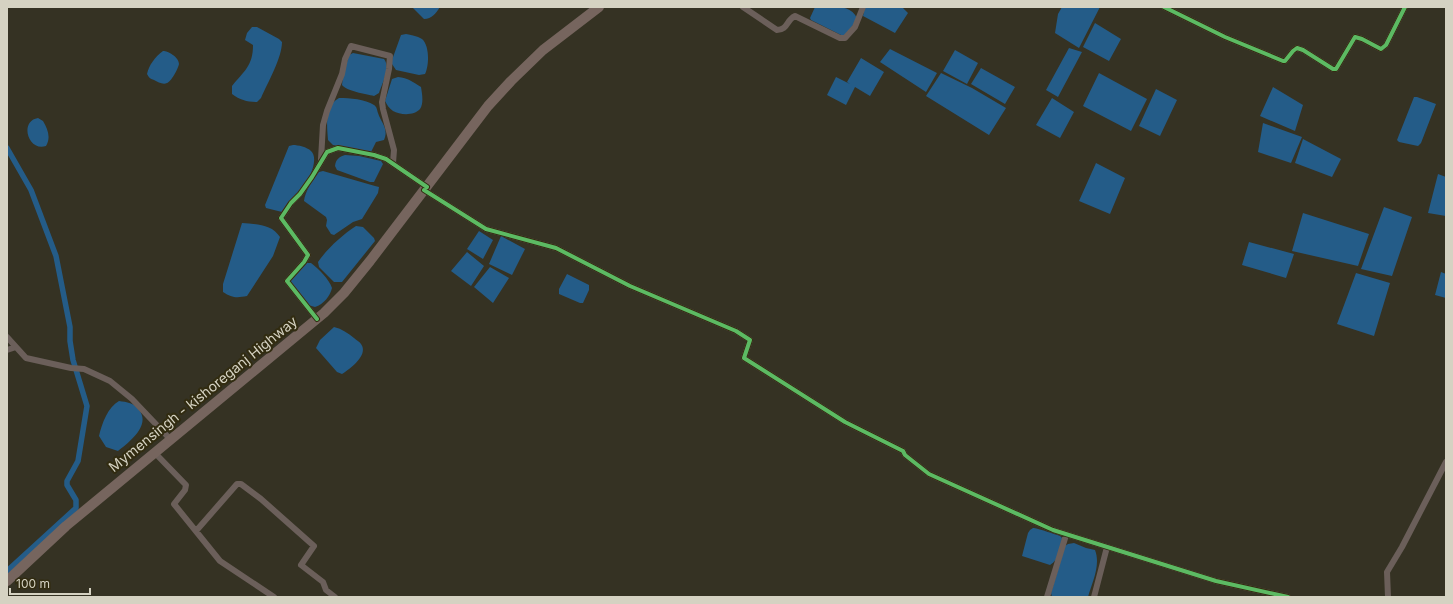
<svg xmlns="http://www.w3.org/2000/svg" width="1453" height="604" font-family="Inter,sans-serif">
  <rect width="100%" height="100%" fill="#353223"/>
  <path fill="#245c88" d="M412 7H440C436 13 432 19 424 19Z
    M815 7C828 7 850 3 857 18L854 24 845 35H841L811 20 810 18Z
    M865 7H902L908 13 895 33 863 16Z
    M1062 7H1100L1079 48 1055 33 1058 14Z
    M1095 23 1121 39 1109 61 1083 47Z
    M252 27H257L279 39 282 42C282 58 268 82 261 98L257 102C247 102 240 100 232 94V86C244 71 253 66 253 45L245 40 247 33Z
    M406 34C411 35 417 36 422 39 430 46 429 66 425 74L419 75 396 70 392 64V60L401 35Z
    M1069 48 1082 52 1058 97 1046 90Z
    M890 49 937 73 926 92 880 62Z
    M955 50 978 63 967 84 943 71Z
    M163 51C168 51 179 57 179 64 178 69 171 82 167 83 163 85 158 82 154 80 151 79 149 78 147 74 149 65 155 57 163 51Z
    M353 53 384 59C391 67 382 84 379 93L374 96C366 94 346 91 342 85L343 76 349 55Z
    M861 58 884 72 870 96 855 87 846 105 827 95 836 77 850 84 847 82Z
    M981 68 1015 87 1005 104 971 84Z
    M941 73 972 88 1006 108 989 135 926 96Z
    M1099 73 1147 99 1131 131 1083 106Z
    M398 77C408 78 413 82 421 87 422 93 424 103 420 109 414 116 400 115 393 111 389 108 387 105 385 101L392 79Z
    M1273 87 1303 105 1295 131 1260 116Z
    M1156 89 1177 100 1160 136 1139 126Z
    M1414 97H1417L1436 104 1421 143 1418 146 1399 142 1397 140Z
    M339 98C350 98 365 99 374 105 377 107 377 110 378 113 381 123 389 128 384 140L376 142 371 152 333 145 328 140C327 126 324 106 339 98Z
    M1052 98 1074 112 1060 138 1036 125Z
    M38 118 43 121C48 129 51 138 46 146 28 152 19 121 38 118Z
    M1263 123 1302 137 1291 163 1258 152Z
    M1303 139 1341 159 1332 177 1295 163Z
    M293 145C298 145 307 147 311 151 319 158 310 179 304 185 300 190 295 194 291 199 287 203 285 208 282 212L266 208 265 205 289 146Z
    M345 155 359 156 381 161 383 164 374 182H370L337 170 335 166C336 159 339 157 345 155Z
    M1096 163 1125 178 1110 214 1079 201Z
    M323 171 375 186 379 187 378 193 362 219 353 222 334 235 331 234 326 226 327 220 326 217 304 201C305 191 313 180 319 172Z
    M1438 174 1446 177V216L1428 213Z
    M1384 207 1412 217 1392 276 1361 269Z
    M1303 213 1369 234 1358 266 1292 251Z
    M242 223C256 224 272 224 280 237L273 256 247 296C237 298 232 298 223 292V284Z
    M356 226 363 227 374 238 375 241 342 282H334L319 267 318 262C327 249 342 235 356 226Z
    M479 231 493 240 483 259 467 249Z
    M501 236 525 249 512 275 489 264Z
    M1249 242 1294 254 1286 278 1242 265Z
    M467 252 484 266 471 286 451 271Z
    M307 263H311C319 269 329 279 332 288 330 296 324 304 315 307L308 305 291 283V280Z
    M490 267 509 278 493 303 474 287Z
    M1441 272 1446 274V298L1435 295Z
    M1356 273 1390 283 1374 336 1337 324Z
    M567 274 589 285V290L583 303H580L559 294V289Z
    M334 327C342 329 348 333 354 338 356 340 360 342 361 344 369 355 350 369 342 374L337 372 316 348 320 340Z
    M119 401C127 402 134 403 139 410 151 425 130 442 118 451L106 447 99 436C102 423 108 407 119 401Z
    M1033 528C1037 528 1054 534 1060 536L1062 538C1061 547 1059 560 1050 565L1022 556 1028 533 1030 530Z
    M1074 543 1086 548 1095 550C1101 565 1092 583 1088 597H1052L1051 593 1065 546 1068 544Z"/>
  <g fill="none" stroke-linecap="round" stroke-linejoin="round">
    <path stroke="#245c88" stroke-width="5.5" d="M7 148 31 190 56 256 70 327V341L73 360 87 406 78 461 67 481V485L76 500V508L7 571"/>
    <path stroke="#6b5f5a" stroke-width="6" d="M743 7 777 30C788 30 786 20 795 16L840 38H845L855 27 863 7
      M1164 7 1225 37 1283 61H1285L1293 51 1297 48 1303 50 1333 69H1336L1355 37 1362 39 1381 49 1386 45 1405 7
      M321 159 323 125 327 111 342 74 345 59 351 46 390 56 389 69 382 102 383 109 394 150 393 163
      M424 190 486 229 556 248 630 286 736 331 750 340 744 358 845 422 903 451 905 455 929 474 1053 530 1216 581 1288 597
      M317 319 287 281 304 262 308 255 281 218 291 203 300 194 312 177 327 152 338 148 374 155 386 159 427 187
      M7 337 26 358 71 368 84 369 110 381 132 399 170 439
      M7 350 16 347
      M154 452 186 485 185 490 174 504 220 561 274 597
      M196 531 237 484H241L261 499 314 546 301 565 323 582 326 590 335 597
      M1047 597 1066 535
      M1094 597 1107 547
      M1388 597 1387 572 1402 547 1446 462"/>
    <path stroke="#76655e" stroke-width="10" d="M7 581 66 526 324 313 344 293 370 261 488 106 511 81 543 50 599 7"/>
    <g stroke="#322c11" stroke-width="6">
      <path id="cycleway" d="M1164 7 1225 37 1283 61H1285L1293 51 1297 48 1303 50 1333 69H1336L1355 37 1362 39 1381 49 1386 45 1405 7
        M424 190 486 229 556 248 630 286 736 331 750 340 744 358 845 422 903 451 905 455 929 474 1053 530 1216 581 1288 597
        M317 319 287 281 304 262 308 255 281 218 291 203 300 194 312 177 327 152 338 148 374 155 386 159 427 187"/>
    </g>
    <use href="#cycleway" stroke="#5cba63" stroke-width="4"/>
  </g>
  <g text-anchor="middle" stroke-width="4" stroke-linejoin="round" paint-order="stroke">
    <g font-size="14" fill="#d5d2c2" stroke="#322c11">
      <text transform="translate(203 394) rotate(-39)" y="5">Mymensingh - kishoreganj Highway</text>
    </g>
  </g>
  <rect width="1453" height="604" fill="none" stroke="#d5d2c2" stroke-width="16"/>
  <path d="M10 588v6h80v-6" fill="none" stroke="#d5d2c2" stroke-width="2"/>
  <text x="16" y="588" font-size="12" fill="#d5d2c2" stroke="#322c11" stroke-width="3" paint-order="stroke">100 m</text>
</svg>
